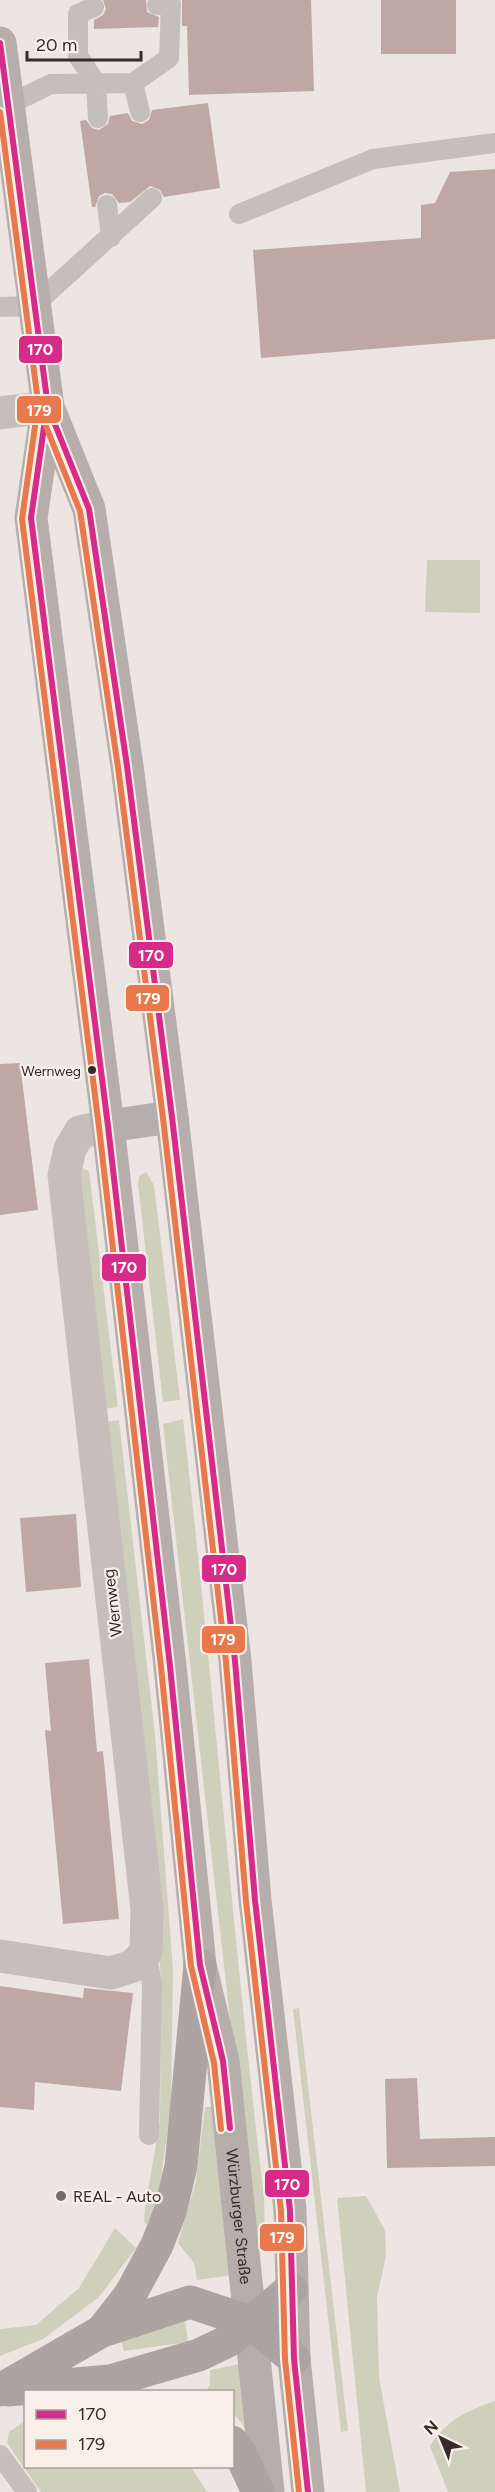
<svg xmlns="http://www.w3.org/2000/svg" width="495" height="2492" font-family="Figtree,sans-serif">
  <rect width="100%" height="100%" fill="#ece5e2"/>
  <path fill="#cfd0bc" d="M427 560H480V613L425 612Z
    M82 1168 89 1171 118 1407 105 1409 78 1177Z
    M146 1172 154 1185 180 1400 163 1402 138 1184 139 1176Z
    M183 1419C213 1679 233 1939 264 2198L265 2232H254L163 1424Z
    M119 1420 155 1735 173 1970 171 2107 158 2199 147 2225 144 2222 145 2208 160 2121 161 1996 158 1898 106 1422Z
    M299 2008 348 2431 341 2432 293 2009Z
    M205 2107H213L232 2275 197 2280 194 2263 178 2243 196 2181Z
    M366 2196 385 2230 386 2256 377 2297 379 2377 400 2492H366L337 2198Z
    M115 2228 136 2248 99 2297 43 2339 0 2356V2329L36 2325 79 2288Z
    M185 2320 188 2342 124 2351 121 2341Z
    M240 2364 247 2430 233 2413 232 2392 206 2391 210 2384V2370Z
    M495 2401V2492H448L430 2446C447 2420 466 2411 495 2401Z
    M25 2421 26 2466 191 2467 207 2492H41L7 2443 9 2432Z"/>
  <path fill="#bfa8a4" d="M103 0H146L147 12 159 17 158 27 94 29V20L103 15 106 9Z
    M182 0H311L314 91 189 95 187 26H182Z
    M381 0H456V54H381Z
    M208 103 220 188 164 197 160 190 150 186 130 202 119 203 112 194 105 193 99 196 95 207H92L80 121 86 120 92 128 99 130 108 124 110 116 128 113 132 121 142 124 149 120 152 110Z
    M495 169V339L261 358 253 250 421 238V205L435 203 450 172Z
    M20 1063 38 1210 0 1215V1064Z
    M76 1514 81 1587 26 1592 20 1518Z
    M89 1659 97 1752 103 1751 119 1919 63 1924 45 1730 51 1731 45 1663Z
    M0 1986 83 1998 84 1988 133 1993 121 2091 35 2082 34 2110 0 2107Z
    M417 2078 420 2139 495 2137V2166L387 2168 385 2079Z"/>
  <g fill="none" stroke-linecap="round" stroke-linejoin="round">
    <path stroke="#c5beba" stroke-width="20" d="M94 7 78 14V56L96 83 98 118
      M133 83 169 58 171 4 157 5
      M0 109 51 84 133 83 140 112
      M107 205 111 237
      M239 214 373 159 495 143
      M0 307 33 306 152 198
      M146 1952 152 1984 149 2135
      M0 2455 27 2492"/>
    <path stroke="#c5beba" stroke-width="33" d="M0 413 48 407
      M0 1956 111 1973 133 1966 146 1952 147 1909 64 1175 70 1149 80 1132 108 1126"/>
    <g stroke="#b6aeab" stroke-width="33">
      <path d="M0 43 48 407 89 509 127 766 172 1117 235 1661 255 1900 290 2210 294 2359 308 2492"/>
      <path id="s1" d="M47 409 31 518 108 1126 170 1666 200 1965 223 2061 268 2492"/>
      <path d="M108 1126 172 1117"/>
    </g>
    <path stroke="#aba4a1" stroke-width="33" d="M102 2331 190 2302 250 2322 294 2359
      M0 2390 102 2331 130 2295 157 2245 170 2212 181 2166 200 1965
      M8 2390 110 2381 199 2355 230 2340 291 2289
      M232 2442 241 2455 258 2492"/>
    <g stroke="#f9efe9" stroke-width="10">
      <path id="bus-1" d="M0 43 48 407 89 509 127 766 172 1117 235 1661 255 1900 290 2210 294 2359 308 2492
        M47 406 31 518 108 1126 170 1666 200 1965 223 2061 230 2128"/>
    </g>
    <g stroke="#f9efe9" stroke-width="10">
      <path id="bus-2" d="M0 112 39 409 80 511 118 767 163 1118 226 1662 246 1901 281 2211 285 2359 299 2492
        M38 405 22 519 99 1127 161 1667 191 1966 214 2063 221 2129"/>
    </g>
    <use href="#bus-1" stroke="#d62b88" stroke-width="6"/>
    <use href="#bus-2" stroke="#e7794c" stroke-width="6"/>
  </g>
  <circle fill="#362b29" stroke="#f9efe9" stroke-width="2" cx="92" cy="1070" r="5"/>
  <circle fill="#766c6a" stroke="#f9efe9" stroke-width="2" cx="61" cy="2196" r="6"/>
  <g text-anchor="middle" stroke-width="4.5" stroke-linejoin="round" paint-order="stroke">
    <g font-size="14" fill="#362b29" stroke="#f9efe9" text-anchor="end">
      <text x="81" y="1076">Wernweg</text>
    </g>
    <g font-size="16" fill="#362b29" stroke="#f9efe9">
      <text transform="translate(112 1603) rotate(-97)" y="6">Wernweg</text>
      <text dy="6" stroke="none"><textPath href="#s1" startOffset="1822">Würzburger Straße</textPath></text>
    </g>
    <g font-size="16" fill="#362b29" stroke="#f9efe9" text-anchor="start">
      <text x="73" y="2202">REAL - Auto</text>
    </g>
  </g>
  <g stroke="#f9efe9" stroke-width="2">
    <rect x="18" y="335" width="45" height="29" rx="6" fill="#d62b88"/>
    <rect x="16" y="395" width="46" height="29" rx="6" fill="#e7794c"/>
    <rect x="128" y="941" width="46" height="28" rx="6" fill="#d62b88"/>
    <rect x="125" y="984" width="45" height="28" rx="6" fill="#e7794c"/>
    <rect x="101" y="1253" width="46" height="29" rx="6" fill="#d62b88"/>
    <rect x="201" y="1554" width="46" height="29" rx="6" fill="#d62b88"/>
    <rect x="201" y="1625" width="45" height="29" rx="6" fill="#e7794c"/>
    <rect x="264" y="2169" width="46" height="29" rx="6" fill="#d62b88"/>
    <rect x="259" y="2223" width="46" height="29" rx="6" fill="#e7794c"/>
  </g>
  <g font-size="16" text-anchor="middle" font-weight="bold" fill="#fff">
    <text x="40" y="355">170</text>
    <text x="39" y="416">179</text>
    <text x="151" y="961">170</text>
    <text x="148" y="1004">179</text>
    <text x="124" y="1273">170</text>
    <text x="224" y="1575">170</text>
    <text x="223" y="1645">179</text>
    <text x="287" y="2190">170</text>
    <text x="282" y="2243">179</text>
  </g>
  <rect x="24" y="2390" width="210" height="78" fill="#f9efe9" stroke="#aba19c" stroke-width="1.5"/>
  <rect x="36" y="2410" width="30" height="9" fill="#d62b88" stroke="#aba19c" stroke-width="1.5"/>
  <text x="78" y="2420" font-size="18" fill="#362b29">170</text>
  <rect x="36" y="2440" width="30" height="9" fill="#e7794c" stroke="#aba19c" stroke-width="1.5"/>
  <text x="78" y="2450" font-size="18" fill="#362b29">179</text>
  <g transform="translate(441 2438) rotate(317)" stroke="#f9efe9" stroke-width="4.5" paint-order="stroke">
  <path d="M0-4.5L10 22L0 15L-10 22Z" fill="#362b29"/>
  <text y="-9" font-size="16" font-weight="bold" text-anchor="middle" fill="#362b29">N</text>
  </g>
  <path d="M27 51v9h114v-9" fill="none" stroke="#362b29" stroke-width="3"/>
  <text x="36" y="51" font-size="18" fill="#362b29" stroke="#f9efe9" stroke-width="4.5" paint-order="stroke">20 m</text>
</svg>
